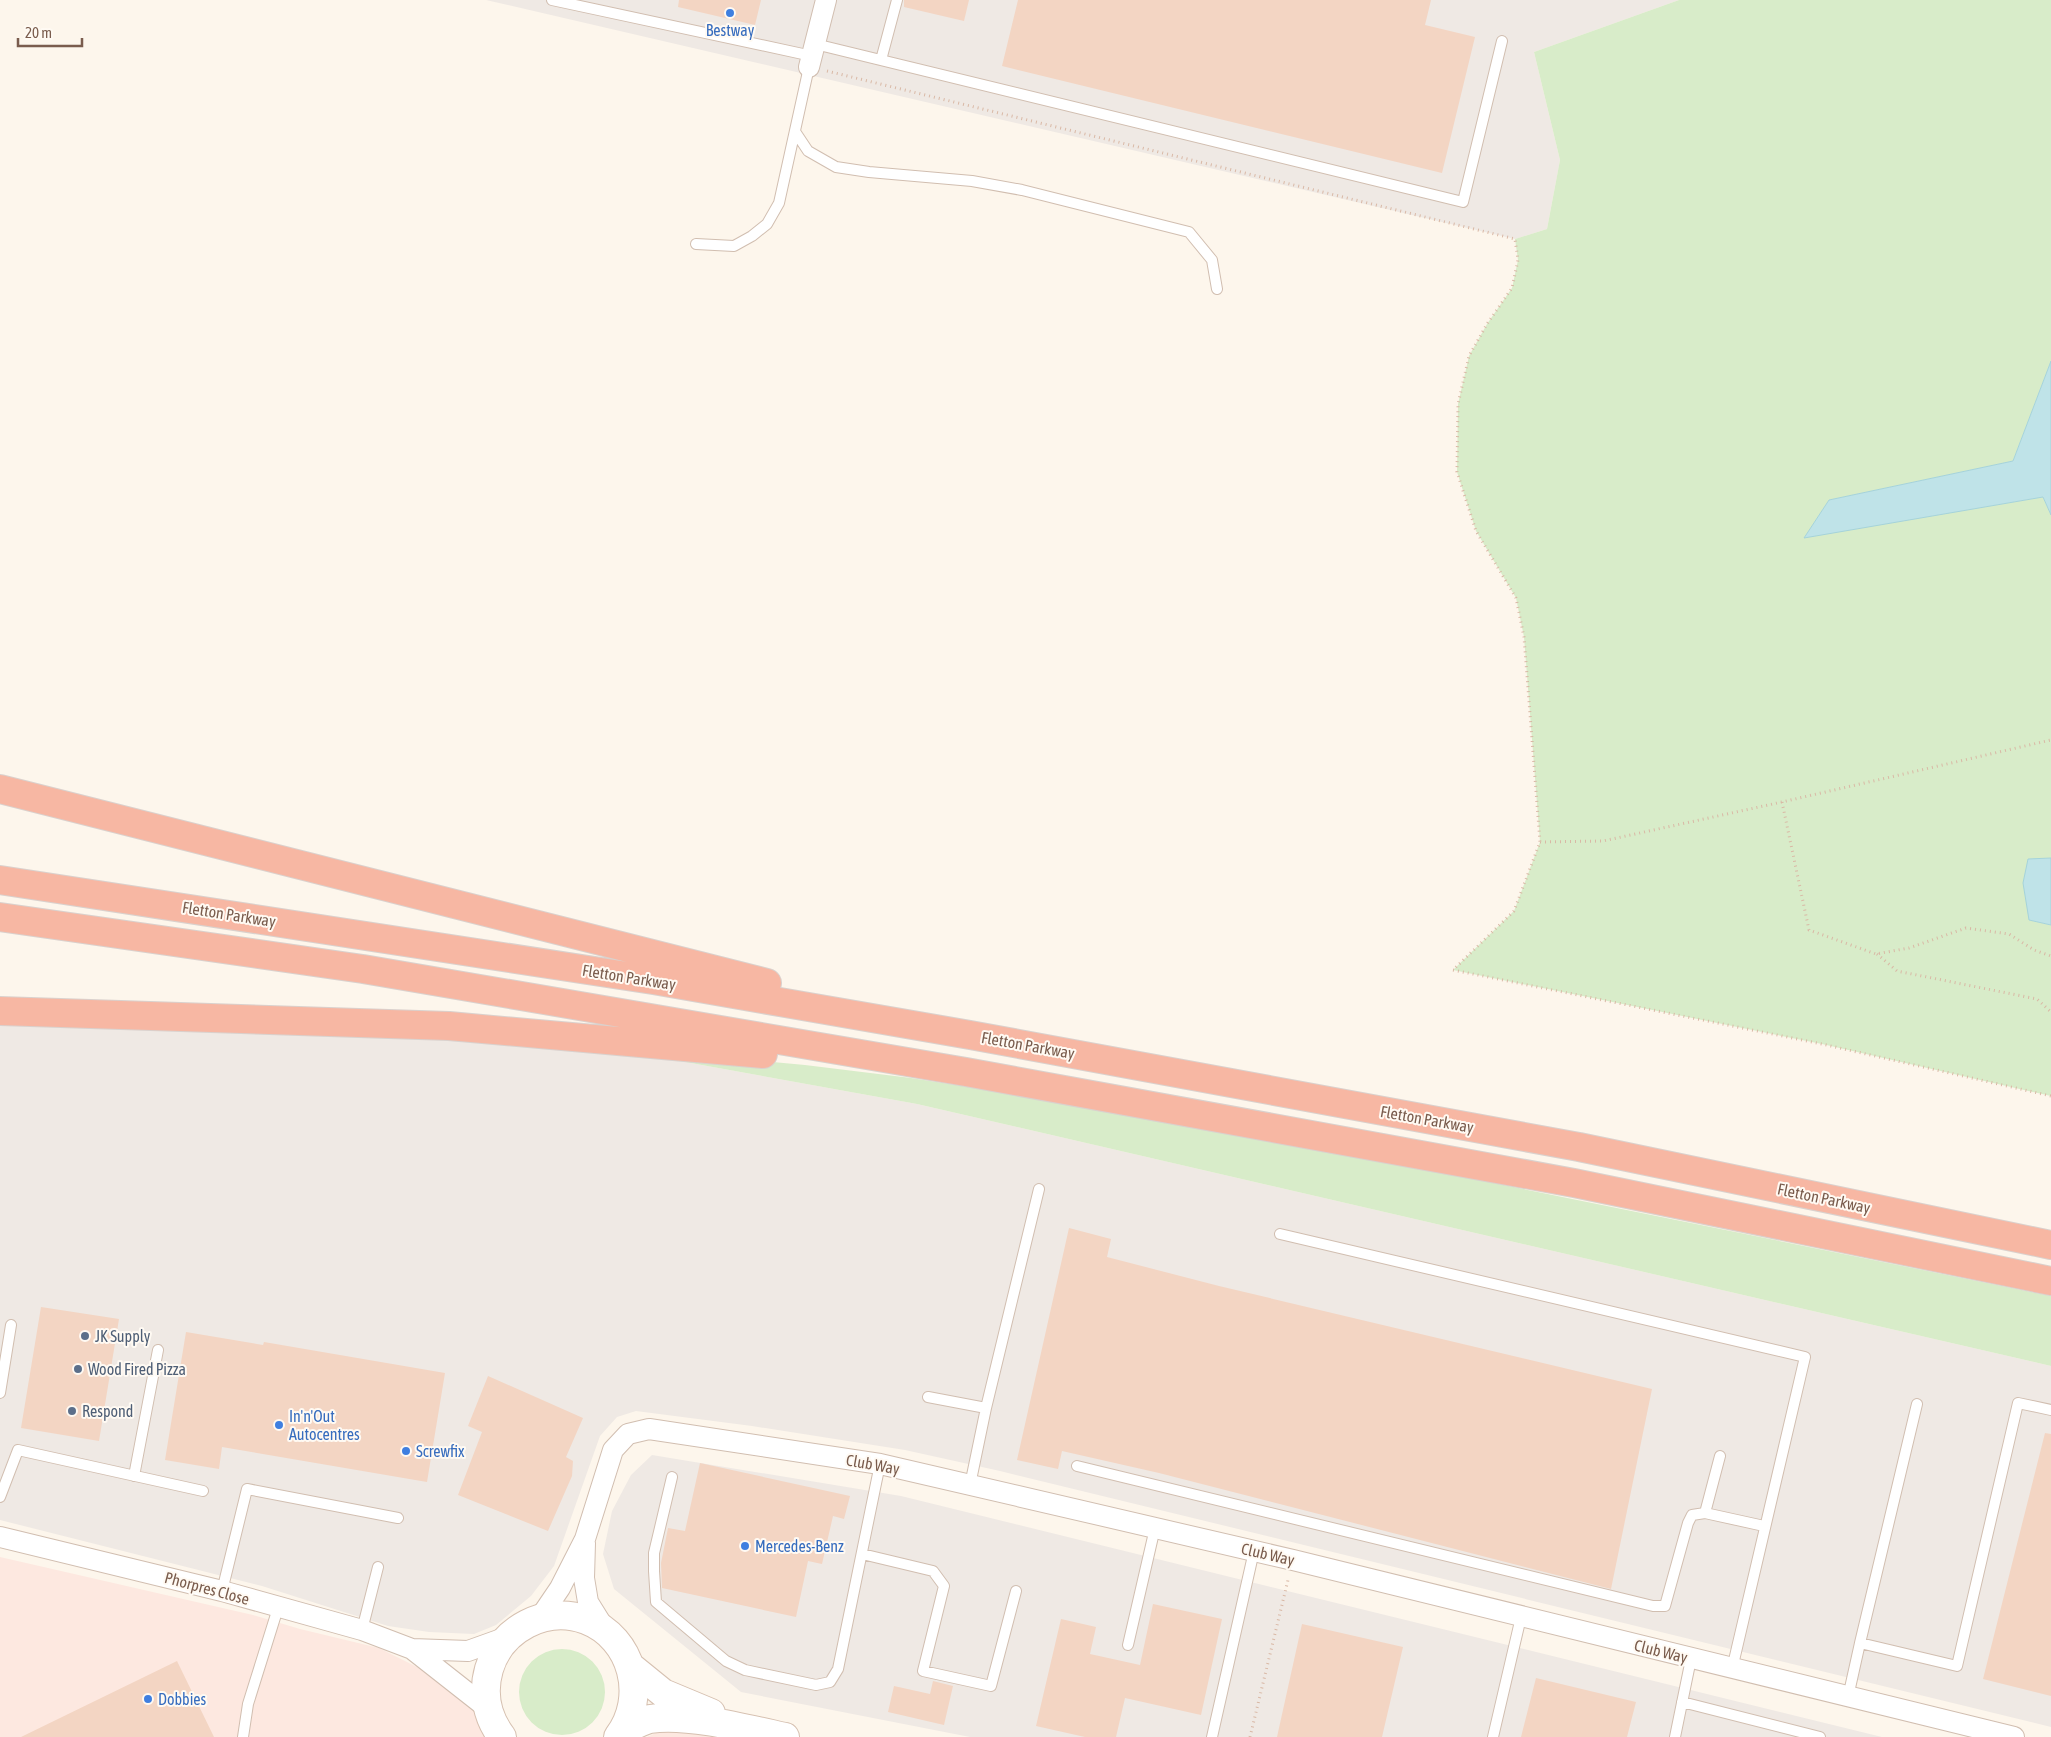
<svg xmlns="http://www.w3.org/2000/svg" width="2051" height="1737" font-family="'Asap Condensed',sans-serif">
  <rect width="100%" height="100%" fill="#fdf6ec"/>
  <path fill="#fde8e0" d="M0 1557 253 1615 300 1629 379 1648 427 1672 468 1704 495 1737H0Z
    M665 1729 701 1733 718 1737H647Z"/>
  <path fill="#efe9e4" d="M486 0H1679L1534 52 1560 160 1547 229 1515 239Z
    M0 1024 591 1045 917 1104 2051 1366V1727L1000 1471 905 1450 752 1426 636 1411 617 1417 600 1436 554 1566 531 1596 496 1625 474 1634 429 1632 388 1626 262 1586 0 1520Z
    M652 1455 901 1496 1882 1737H970L741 1692 614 1589 603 1554 612 1511 631 1475Z"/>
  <path fill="#d8ecc9" d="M1679 0H2051V361L2013 461 1829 500 1805 537 2043 497 2051 515V858L2028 860 2029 920 2051 925V1096L1822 1044 1453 970 1514 911 1540 842 1524 637 1516 598 1476 531 1457 472 1458 404 1469 356 1487 324 1512 288 1518 260 1515 239 1547 229 1560 160 1534 52Z
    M591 1045 805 1065 911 1078 1020 1095 1311 1146 2051 1296V1366L917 1104Z
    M519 1692a43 43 0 1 1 86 0a43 43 0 1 1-86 0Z"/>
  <path fill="#bfe3e8" stroke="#a5d3da" d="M2051 361V515L2043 497 1804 538 1829 500 2013 461Z
    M2051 858V925L2029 920 2023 883 2028 859Z"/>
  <path fill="#f3d5c3" d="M679 0H761L755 25 678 7Z
    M904 0H969L964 21 904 7Z
    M1018 0H1431L1425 25 1475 37 1442 173 1002 66Z
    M1069 1228 1111 1239 1107 1257 1219 1286 1652 1389 1611 1589 1159 1473 1062 1451 1058 1469 1017 1460Z
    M41 1307 119 1319 99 1441 21 1428Z
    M186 1332 263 1345 264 1342 445 1373 427 1482 222 1447 219 1469 165 1460Z
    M488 1376 583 1418 566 1457 573 1461 572 1476 548 1531 458 1495 482 1432 468 1426Z
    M2045 1433 2051 1434V1696L1983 1679Z
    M700 1463 850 1496 844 1519 833 1516 822 1564 808 1561 796 1617 662 1588 661 1563 668 1528 685 1531Z
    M1153 1604 1222 1619 1201 1715 1125 1698 1116 1737H1085L1036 1726 1061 1619 1096 1627 1090 1654 1140 1665Z
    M1302 1624 1403 1647 1382 1737H1277Z
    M177 1661 214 1737H21Z
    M1536 1678 1636 1702 1627 1737H1521Z
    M933 1681 953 1686 944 1725 888 1712 894 1686 930 1694Z"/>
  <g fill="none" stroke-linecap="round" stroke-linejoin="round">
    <g stroke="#d1beb0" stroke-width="12">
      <path id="lane" d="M552 0 812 56
        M815 44 1463 202 1502 41
        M881 60 897 0
        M796 133 808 151 836 167 869 172 972 181 1022 190 1189 232 1212 260 1217 289
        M696 244 734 246 752 236 767 224 779 203 809 67
        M1280 1234 1805 1357 1732 1669
        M0 1393 11 1325
        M928 1397 986 1408 970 1485
        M986 1408 1039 1189
        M1720 1456 1705 1513 1764 1526
        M1077 1466 1653 1606H1665L1688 1523 1692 1515 1705 1513
        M134 1476 158 1350
        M672 1477 654 1553V1571L656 1602 726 1661 745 1670 816 1685 830 1682 838 1669 880 1464
        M0 1497 18 1450 203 1491
        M862 1554 933 1571 944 1586 923 1671 991 1686 1016 1591
        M222 1591 247 1489 398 1518
        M362 1630 378 1567
        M1860 1643 1917 1404
        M1128 1645 1155 1528
        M1848 1697 1860 1643 1957 1666 2018 1403 2051 1410
        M1682 1702 1820 1737
        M243 1737 248 1704 278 1608
        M1212 1737 1254 1551
        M1493 1737 1521 1617
        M1675 1737 1691 1659"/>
    </g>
    <g stroke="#d1beb0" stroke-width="22">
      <path id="street" d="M809 67 826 0
        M0 1537 222 1591 362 1630 412 1649 487 1708
        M585 1543 584 1578 588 1602 606 1631
        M539 1619 560 1588 585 1539 613 1450 628 1434 649 1429 880 1464 1293 1560 2014 1737
        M412 1649 468 1651 507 1637"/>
    </g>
    <g stroke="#d6c0b0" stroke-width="30">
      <path id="secondary" d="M631 1667 663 1693 711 1713
        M625 1729C633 1726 642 1721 650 1719 686 1713 749 1729 785 1737
        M502 1737C487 1717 482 1693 489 1669 501 1629 546 1605 586 1620 633 1638 648 1698 618 1737"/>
    </g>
    <g stroke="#dad1cd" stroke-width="30">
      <path id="highway" d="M0 789 767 983
        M0 880 653 980 970 1035 1579 1147 2051 1245
        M0 917 363 969 966 1072 1574 1183 2051 1281
        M0 1011 449 1026 763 1054"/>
    </g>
    <path stroke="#d9b8a5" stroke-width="3" stroke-dasharray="1 4" stroke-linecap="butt" d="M827 71 1515 239 1518 260 1512 288 1487 324 1469 356 1458 404 1457 472 1476 531 1516 598 1524 637 1540 842 1514 911 1453 970
      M1782 802 1809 930 1876 954 1909 948 1966 928 2009 934 2034 950 2051 956
      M1540 842 1603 841 1782 802 2051 740
      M1877 954 1897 971 2037 999 2051 1012
      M1453 970 1822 1044 2051 1096
      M1250 1737 1288 1580"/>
    <use href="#lane" stroke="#fff" stroke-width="10"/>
    <use href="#street" stroke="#fff" stroke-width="20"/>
    <use href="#secondary" stroke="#fff" stroke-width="28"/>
    <use href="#highway" stroke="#f7b7a3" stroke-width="28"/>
  </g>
  <g fill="#3f7fe0" stroke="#fffaf3" stroke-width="2">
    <circle cx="730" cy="13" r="5"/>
    <circle cx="279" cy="1425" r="5"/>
    <circle cx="406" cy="1451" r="5"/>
    <circle cx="745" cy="1546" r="5"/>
    <circle cx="148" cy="1699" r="5"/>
  </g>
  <g fill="#5c6f8a" stroke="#fffaf3" stroke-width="2">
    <circle cx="85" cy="1336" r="5"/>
    <circle cx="78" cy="1369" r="5"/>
    <circle cx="72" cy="1411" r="5"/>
  </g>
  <g text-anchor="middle" stroke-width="4" stroke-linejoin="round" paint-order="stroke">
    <g font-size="16" fill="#366cbe" stroke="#fffaf3" text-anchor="start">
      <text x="730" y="36" text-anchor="middle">Bestway</text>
      <text x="289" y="1422">In'n'Out<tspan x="289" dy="18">Autocentres</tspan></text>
      <text x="416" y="1457">Screwfix</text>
      <text x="755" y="1552">Mercedes-Benz</text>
      <text x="158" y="1705">Dobbies</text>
    </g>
    <g font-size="16" fill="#7a5c4d" stroke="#fffaf3">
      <text transform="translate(229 914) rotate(9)" y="6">Fletton Parkway</text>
      <text transform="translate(629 977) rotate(9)" y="6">Fletton Parkway</text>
      <text transform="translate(1028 1045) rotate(10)" y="6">Fletton Parkway</text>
      <text transform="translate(1427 1119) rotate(10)" y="6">Fletton Parkway</text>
      <text transform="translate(1824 1198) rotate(12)" y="6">Fletton Parkway</text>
      <text transform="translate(873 1464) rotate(10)" y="6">Club Way</text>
      <text transform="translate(1268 1554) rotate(13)" y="6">Club Way</text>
      <text transform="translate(207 1588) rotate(15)" y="6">Phorpres Close</text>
      <text transform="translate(1661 1651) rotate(14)" y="6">Club Way</text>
    </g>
    <g font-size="16" fill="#4e5e75" stroke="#fffaf3" text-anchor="start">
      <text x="95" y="1342">JK Supply</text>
      <text x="88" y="1375">Wood Fired Pizza</text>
      <text x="82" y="1417">Respond</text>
    </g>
  </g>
  <path d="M18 38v8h64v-8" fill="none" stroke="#7a5c4d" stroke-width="2.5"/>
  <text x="25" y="38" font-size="15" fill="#7a5c4d" stroke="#fffaf3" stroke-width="4" paint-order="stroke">20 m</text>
</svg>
